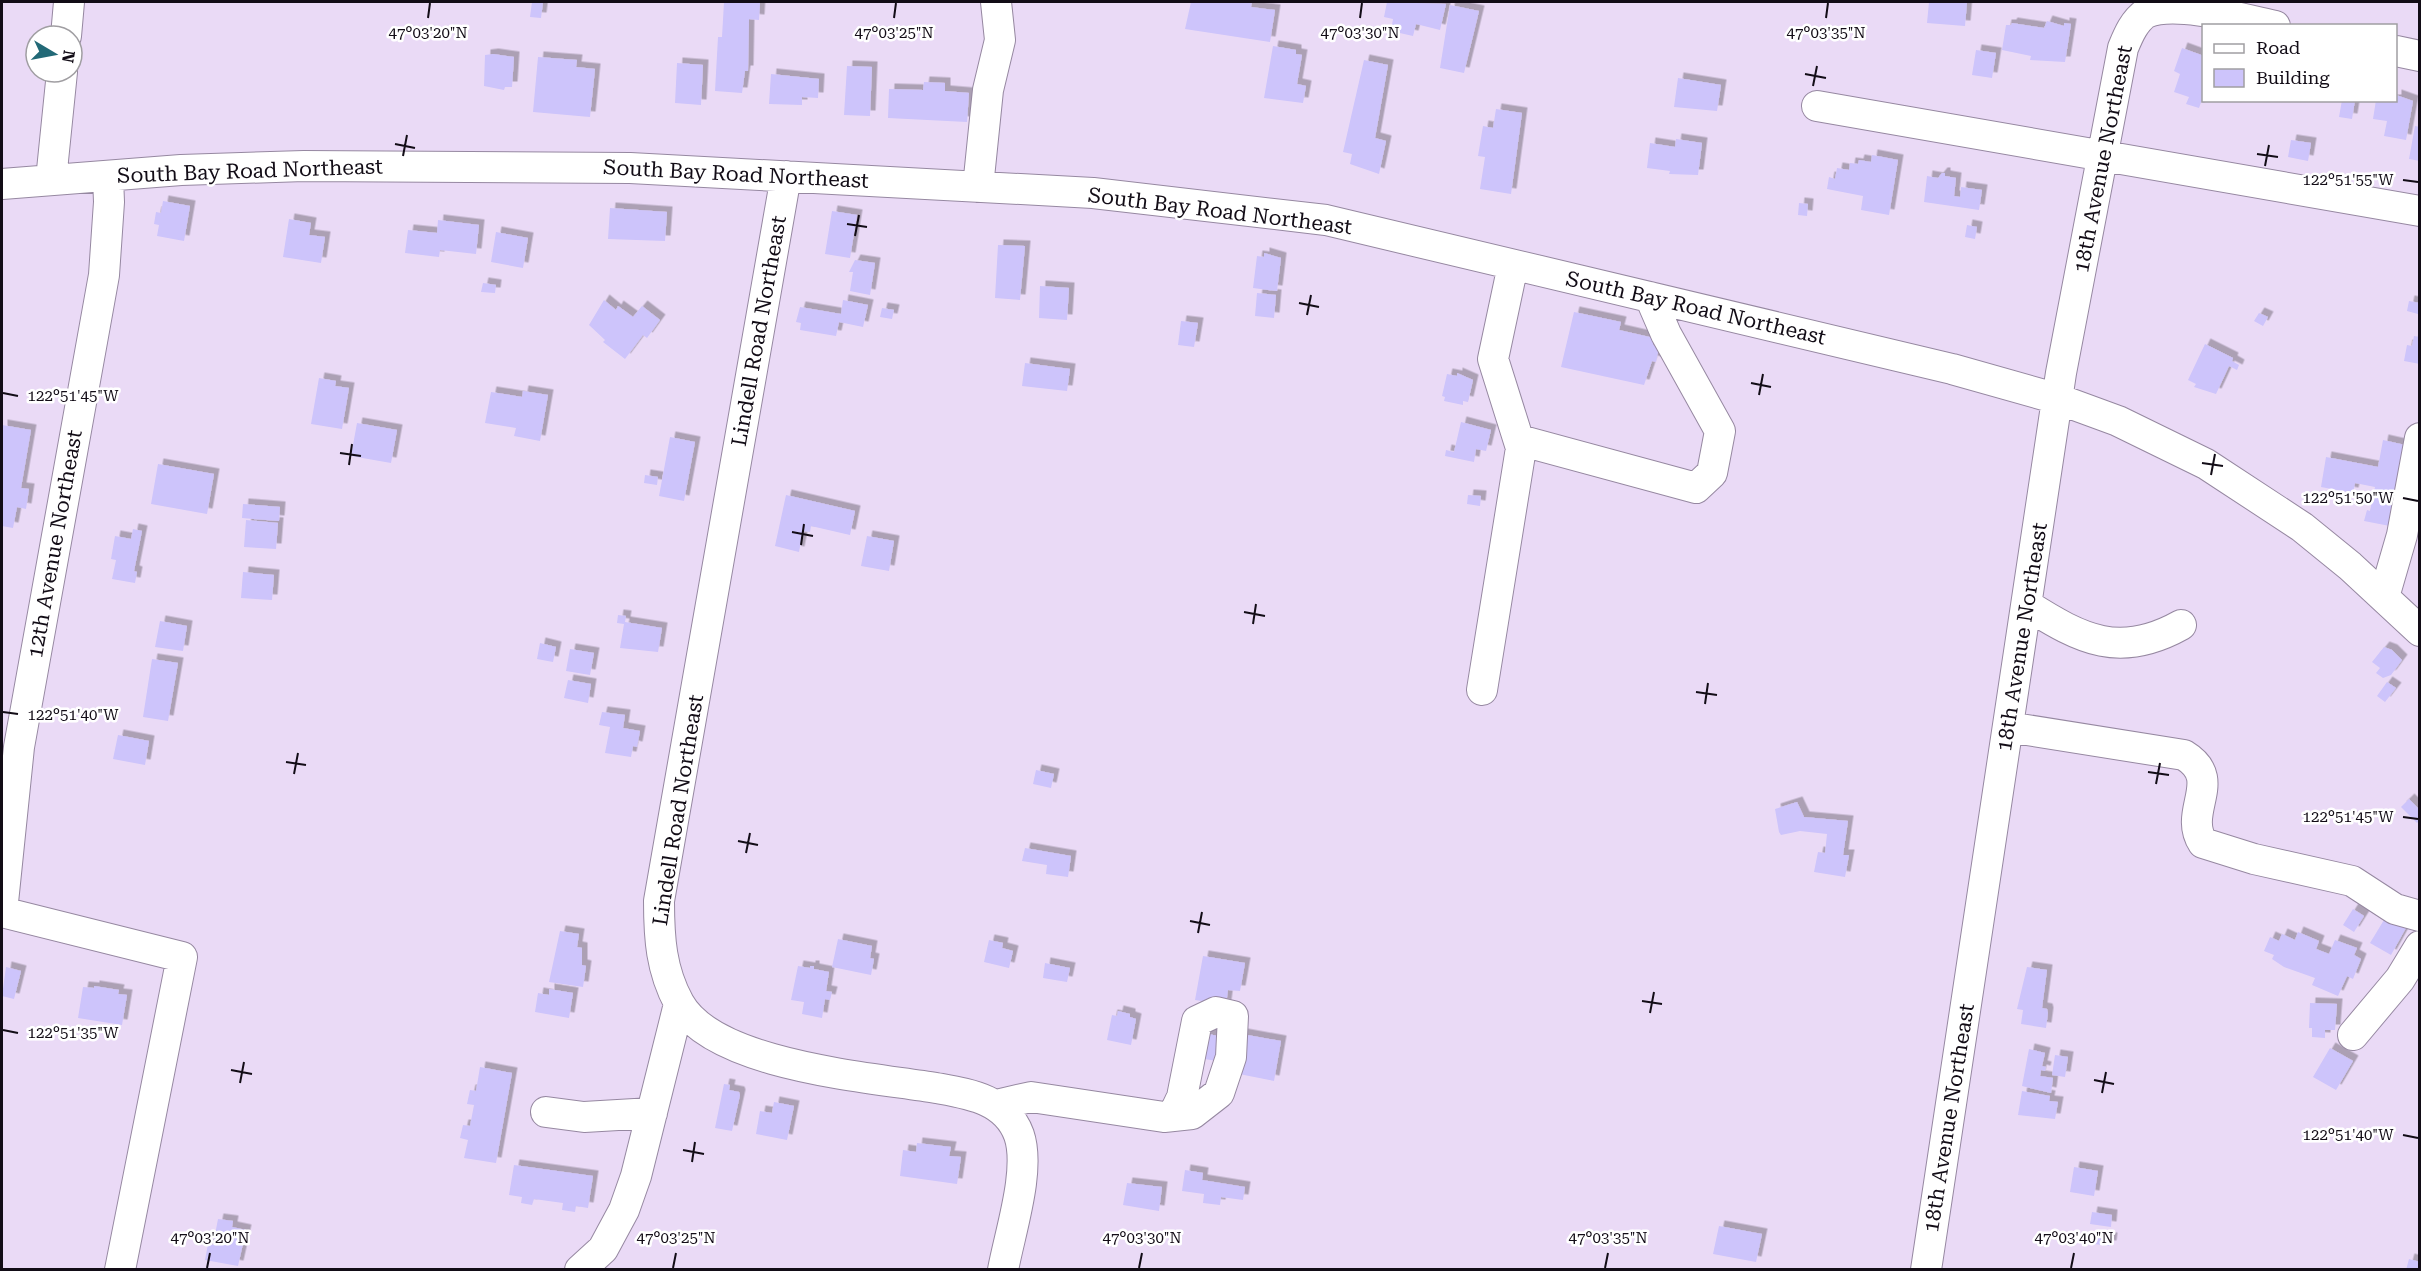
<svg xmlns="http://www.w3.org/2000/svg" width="2421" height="1271" font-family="'Roboto Serif',serif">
  <defs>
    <filter id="shadow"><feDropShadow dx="5.5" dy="-5.5" stdDeviation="0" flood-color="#0004"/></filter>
  </defs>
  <rect width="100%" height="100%" fill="#eadaf6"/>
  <path fill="#cdc4fb" filter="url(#shadow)" d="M532 2H543L541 18 530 17Z
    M724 2H760L759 20 749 19 748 71H745L742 93 715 91 718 37H722Z
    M1191 2H1252L1251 7 1275 10 1270 42 1185 29Z
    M1387 2 1446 4 1440 30 1416 24 1413 36 1391 31 1393 19 1384 17Z
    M1929 2H1967L1965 26 1927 23Z
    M1450 5 1479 11 1464 73 1440 68Z
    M2047 21 2064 26V23L2071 24 2065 62 2030 60 2031 56 2002 50 2006 25H2011L2012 23 2044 28Z
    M1273 46 1296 50V54L1302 55 1297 84 1306 86 1303 103 1264 98Z
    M2182 48 2204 56V94L2199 108 2186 104 2189 97 2174 92 2180 74 2174 71Z
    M1976 50 1996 53 1992 78 1972 75Z
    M493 54 514 57 512 87H505L504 90 484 86 485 55Z
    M538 57 577 60 576 67 595 69 590 117 533 112Z
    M1364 60 1388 65 1375 138 1386 141 1379 174 1350 164 1352 154 1343 152Z
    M677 63 703 65 701 105 675 103Z
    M847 66 872 67 870 116 844 115Z
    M771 74 819 79 818 98 802 97V105L769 104Z
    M1678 78 1721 85 1717 111 1674 107Z
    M924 82 945 83V91L969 93 967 122 888 118 889 89 923 90Z
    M2396 95 2413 101 2406 140 2384 136 2387 121 2373 119 2376 100H2396Z
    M2342 100H2355L2352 119 2339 117Z
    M1496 109 1522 113 1511 194 1480 189 1485 157 1478 156 1483 126 1493 128Z
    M2415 126 2420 127V161L2409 159Z
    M1676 139 1702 143 1698 175 1669 174 1670 171 1647 168 1650 143 1675 147Z
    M2291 140 2311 143 2308 161 2288 157Z
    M1872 155 1898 160 1889 215 1861 210 1863 196 1827 189 1829 177 1835 179 1837 168 1849 170 1850 163 1858 164 1859 160 1871 162Z
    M1942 173H1945V176L1956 178 1954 196 1960 197 1961 187 1982 190 1979 210 1924 202 1927 176 1938 178Z
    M163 201 190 206 184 241 157 236 159 225 154 224 156 212 161 213Z
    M1799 203 1808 204 1807 216 1798 215Z
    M610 208 667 212 665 241 608 239Z
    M832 211 857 215 850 258 825 254Z
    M289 219 311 223 309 235 325 237 321 263 283 257Z
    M438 220 479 225 476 254 440 250 439 257 405 253 408 230 437 233Z
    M1967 225 1977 227 1975 239 1965 237Z
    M496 232 528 238 523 268 491 262Z
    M998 245 1025 246 1020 300 995 298Z
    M1264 253 1281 258 1277 291 1253 288 1257 256 1264 257Z
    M855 260 875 263 870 295 850 291 853 272H849Z
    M483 283 496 285 495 293 481 292Z
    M1040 286 1069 288 1067 320 1039 318Z
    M1257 293 1276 295 1274 318 1255 316Z
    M604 300 616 310 618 306 633 317 642 306 660 320 647 338 643 335 625 359 603 342 605 340 589 325Z
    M843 300 868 305 863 327 839 322 836 336 800 330 801 323 796 322 800 307 841 314Z
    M2409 301 2420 303 2418 314 2407 311Z
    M882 308 894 310 892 319 880 317Z
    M1574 312 1621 322 1619 330 1654 338 1653 345 1659 347 1656 362 1652 361 1644 385 1561 367Z
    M2259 313 2268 317 2263 326 2254 321Z
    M1181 321 1198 323 1194 347 1178 345Z
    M2414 336 2420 337V364L2404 361 2407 345 2412 346Z
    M2205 344 2233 358 2232 361 2239 365 2237 370 2229 366 2216 394 2194 387 2196 384 2188 380Z
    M1025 363 1070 369 1067 391 1022 386Z
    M1457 373 1473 380 1468 402 1463 401V405L1444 401 1445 397 1442 396 1447 374 1457 376Z
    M319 378 336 381 335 386 349 388 342 429 311 424Z
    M523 391 548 395 540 441 514 436 516 428 485 423 491 392 522 397Z
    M1461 422 1491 430 1486 451 1476 449 1474 462 1445 456 1446 450 1454 452Z
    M357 423 397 430 391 463 351 456Z
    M2 425 31 430 21 488 29 489 26 509 17 507 13 528 2 526Z
    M670 437 695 442 684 501 659 496Z
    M2383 440 2405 445 2395 527 2364 521 2367 510 2370 511 2375 487 2355 483 2353 493 2321 487 2326 457 2378 467Z
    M158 464 214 474 207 514 151 504Z
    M645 475 658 477 657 485 644 483Z
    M786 495 855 511 850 535 811 526 810 532 803 531 799 552 775 546Z
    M1468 495 1481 496 1480 506 1467 504Z
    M243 504 280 507 279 521 242 518Z
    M246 520 278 523 276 549 244 547Z
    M133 529 142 531 134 571 137 572 135 583 112 579 116 560 111 559 115 536 131 539Z
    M867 536 894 541 889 571 861 566Z
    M243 572 274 575 272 600 241 598Z
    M618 615 626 616 625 622 662 628 658 652 620 648 624 624 617 623Z
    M160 621 187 626 183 651 155 647Z
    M540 643 556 647 553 662 537 659Z
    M2384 647 2392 650 2402 660 2391 675 2383 678 2376 673 2380 668 2372 662Z
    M570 649 594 653 590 675 566 671Z
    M152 659 178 663 168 721 143 717Z
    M568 680 591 684 588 703 564 698Z
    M2387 682 2396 688 2385 702 2377 696Z
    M602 712 625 715 623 728 640 731 637 747 633 746 631 757 605 753 610 727 599 725Z
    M118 735 149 741 145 765 113 759Z
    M1036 770 1054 774 1051 788 1033 784Z
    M2409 799 2420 810V820L2417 823 2401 807Z
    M1797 802 1804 817 1848 821 1843 855H1849L1845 877 1814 872 1818 852 1825 853 1827 834 1800 831 1781 835 1779 832 1775 809Z
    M1025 848 1071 856 1068 877 1046 874 1047 865 1022 861Z
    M2353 909 2364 916 2354 932 2343 925Z
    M2387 915 2407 926 2391 955 2370 943Z
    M560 931 579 934 577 947 582 948V965L586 966 583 987 549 982Z
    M2298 932 2319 941 2316 949 2329 954 2335 940 2357 948 2354 955 2361 959 2353 979 2347 976 2338 996 2312 985 2315 978 2284 967 2272 959 2274 955 2264 951 2270 937 2279 941 2282 934 2295 940Z
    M838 939 872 946 870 958 874 959 871 975 832 967Z
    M989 940 1003 943 1002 948 1013 951 1009 968 984 962Z
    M1203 956 1245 963 1240 991 1228 990 1226 1005 1195 1000Z
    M1045 963 1070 968 1067 982 1043 978Z
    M798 966 810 968V966H814V969L829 972 826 991 832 992 830 1000 825 999 822 1018 802 1014 804 1002 791 1000Z
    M6 967 21 971 14 999 2 996Z
    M2027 967 2047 970 2042 1008 2047 1009 2048 1013 2046 1028 2021 1024 2023 1010 2017 1009Z
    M94 986 119 990 118 994 127 995 122 1025 78 1018 83 987 94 988Z
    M549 989 573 993 569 1018 535 1012 538 993 549 995Z
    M2310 1003 2337 1004 2335 1030H2325V1038L2312 1037V1028H2309Z
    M1118 1011 1130 1014V1017L1136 1019 1131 1045 1107 1040 1112 1015 1117 1016Z
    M1204 1033 1227 1038 1222 1062 1199 1058Z
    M1242 1034 1281 1041 1274 1081 1234 1073Z
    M2330 1048 2353 1061 2336 1090 2313 1077Z
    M2029 1049 2045 1053 2042 1066 2046 1067 2045 1071 2041 1070 2040 1076 2053 1078 2051 1093 2022 1086Z
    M2055 1055 2068 1057 2065 1077 2052 1075Z
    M480 1067 512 1073 496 1163 464 1158 468 1140 460 1138 463 1125 470 1126 474 1105 467 1104 470 1090 476 1091Z
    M724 1084 730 1085 729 1090 739 1092 740 1095 732 1131 715 1128Z
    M2022 1091 2050 1096 2049 1101 2058 1102 2055 1119 2018 1115Z
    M774 1102 794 1106 787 1140 756 1134 760 1111 772 1113Z
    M917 1143 951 1147 949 1156 961 1157 957 1184 900 1176 903 1150 916 1152Z
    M514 1165 593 1176 588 1208 576 1206 575 1212 562 1210 563 1203 534 1199 532 1205 521 1203 522 1197 509 1195Z
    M2074 1167 2098 1171 2094 1196 2070 1192Z
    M1185 1170 1203 1173 1202 1180 1245 1187 1243 1200 1221 1197 1220 1205 1203 1203 1204 1194 1182 1191Z
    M1127 1183 1162 1187 1159 1211 1123 1205Z
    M2092 1212 2112 1215 2111 1227 2090 1224Z
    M218 1219 233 1221 232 1227 246 1230 238 1266 205 1260 208 1244 213 1245Z
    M1719 1226 1762 1234 1756 1262 1713 1254Z
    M2095 1236 2112 1238 2111 1246 2094 1244Z
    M2409 1259 2420 1262V1270H2406Z"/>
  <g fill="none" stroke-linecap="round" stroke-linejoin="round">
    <g stroke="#9688a1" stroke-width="32">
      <path id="minor" d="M66 36 69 2
        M2396 51 2420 56
        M1817 106 2420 211
        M786 176 659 901C659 938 661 970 679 1003 714 1066 870 1077 936 1088 969 1094 1006 1099 1019 1135 1031 1170 1010 1232 1003 1270
        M108 177 109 202 104 275 19 747 2 912 182 957 120 1270
        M51 180 62 72
        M2 184 181 170 304 166 630 168 1093 193 1326 220 1952 369 2058 399 2118 421 2206 464 2302 527 2350 566 2420 631
        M978 187 988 90 1000 40 996 2
        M1519 440 1696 488 1712 473 1720 431 1666 334 1650 297
        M2384 597 2402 535 2420 438
        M2027 605C2082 640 2120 659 2181 625
        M1482 690 1521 448 1493 359 1513 265
        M2008 727 2184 755C2225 780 2182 811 2203 843L2254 859 2352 881 2395 909 2420 916
        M2353 1035 2400 979 2420 946
        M996 1105 1031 1097 1164 1117 1192 1114 1219 1093 1231 1057 1233 1016 1216 1012 1197 1021 1182 1097 1173 1116
        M546 1112 584 1117 652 1113
        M580 1270 603 1249 624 1210 636 1176 679 1004
        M1926 1270 2061 373 2123 48C2128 36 2134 21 2146 13 2175 0 2243 19 2275 26"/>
    </g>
    <use href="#minor" stroke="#fff" stroke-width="30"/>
  </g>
  <path fill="none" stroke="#120c16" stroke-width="2" d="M428 18 430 3M894 18 896 3M1360 18 1362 3M1826 18 1828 3M1805 74 1826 78M1813 86 1817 66M395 144 415 148M2257 154 2278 157M403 156 407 135M2265 166 2269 145M2403 180 2418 182M847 224 867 227M855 236 859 215M1299 303 1319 307M1307 315 1311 295M1751 383 1771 387M3 393 18 396M1759 395 1763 374M340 453 361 456M2202 463 2223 466M349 465 352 444M2211 475 2215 454M2403 498 2418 501M792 532 813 536M801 545 804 524M1244 612 1265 616M1253 624 1256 604M1696 692 1717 695M1705 704 1708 683M3 712 18 714M286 762 306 765M2148 772 2169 775M294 774 298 753M2156 784 2160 763M2403 817 2418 819M738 841 758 845M746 853 750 833M1190 921 1210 925M1198 933 1202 912M1642 1001 1662 1004M1650 1013 1654 992M3 1030 18 1033M231 1070 252 1074M2094 1080 2114 1084M240 1083 244 1062M2102 1093 2106 1072M2403 1135 2418 1138M683 1150 704 1154M692 1162 695 1142M207 1268 210 1253M673 1268 676 1253M1139 1268 1142 1253M1605 1268 1608 1253M2071 1268 2074 1253"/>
  <g text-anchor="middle" stroke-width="5" stroke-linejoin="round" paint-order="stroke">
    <g font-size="21" fill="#120c16" stroke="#fff">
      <text transform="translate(2103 159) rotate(-79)" y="7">18th Avenue Northeast</text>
      <text transform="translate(250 171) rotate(-2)" y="7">South Bay Road Northeast</text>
      <text transform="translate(736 174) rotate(3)" y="7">South Bay Road Northeast</text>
      <text transform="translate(1220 211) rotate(7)" y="7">South Bay Road Northeast</text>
      <text transform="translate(1696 308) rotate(13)" y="7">South Bay Road Northeast</text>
      <text transform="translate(759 331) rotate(-80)" y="7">Lindell Road Northeast</text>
      <text transform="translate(55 544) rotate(-80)" y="7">12th Avenue Northeast</text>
      <text transform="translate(2022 637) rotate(-81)" y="7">18th Avenue Northeast</text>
      <text transform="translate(678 810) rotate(-81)" y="7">Lindell Road Northeast</text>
      <text transform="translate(1949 1118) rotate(-81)" y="7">18th Avenue Northeast</text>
    </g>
  </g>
  <g font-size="15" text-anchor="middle" fill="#120c16" stroke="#fff" stroke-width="5" stroke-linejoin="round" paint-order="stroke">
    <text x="428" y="38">47°03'20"N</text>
    <text x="894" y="38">47°03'25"N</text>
    <text x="1360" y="38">47°03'30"N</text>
    <text x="1826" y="38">47°03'35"N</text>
    <text x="2348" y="185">122°51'55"W</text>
    <text x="73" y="401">122°51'45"W</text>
    <text x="2348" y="503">122°51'50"W</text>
    <text x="73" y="720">122°51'40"W</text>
    <text x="2348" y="822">122°51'45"W</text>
    <text x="73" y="1038">122°51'35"W</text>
    <text x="2348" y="1140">122°51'40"W</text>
    <text x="210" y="1243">47°03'20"N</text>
    <text x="676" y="1243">47°03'25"N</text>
    <text x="1142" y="1243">47°03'30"N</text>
    <text x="1608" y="1243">47°03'35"N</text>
    <text x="2074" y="1243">47°03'40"N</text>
  </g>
  <rect width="2421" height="1271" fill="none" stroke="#120c16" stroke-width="6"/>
  <rect x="2202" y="24" width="195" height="78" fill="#ffffff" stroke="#a09ea2" stroke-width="1.5"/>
  <rect x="2214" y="44" width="30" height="9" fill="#ffffff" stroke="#a09ea2" stroke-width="1.5"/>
  <text x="2256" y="54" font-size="18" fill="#120c16">Road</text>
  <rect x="2214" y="69" width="30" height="18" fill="#cdc4fb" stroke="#a09ea2" stroke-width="1.5"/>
  <text x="2256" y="84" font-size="18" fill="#120c16">Building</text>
  <g transform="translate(54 54) rotate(100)"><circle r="28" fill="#ffffff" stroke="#a09ea2" stroke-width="1.5"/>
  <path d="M0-4.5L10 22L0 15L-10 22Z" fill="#226977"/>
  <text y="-9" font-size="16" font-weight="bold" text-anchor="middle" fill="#120c16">N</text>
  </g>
</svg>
